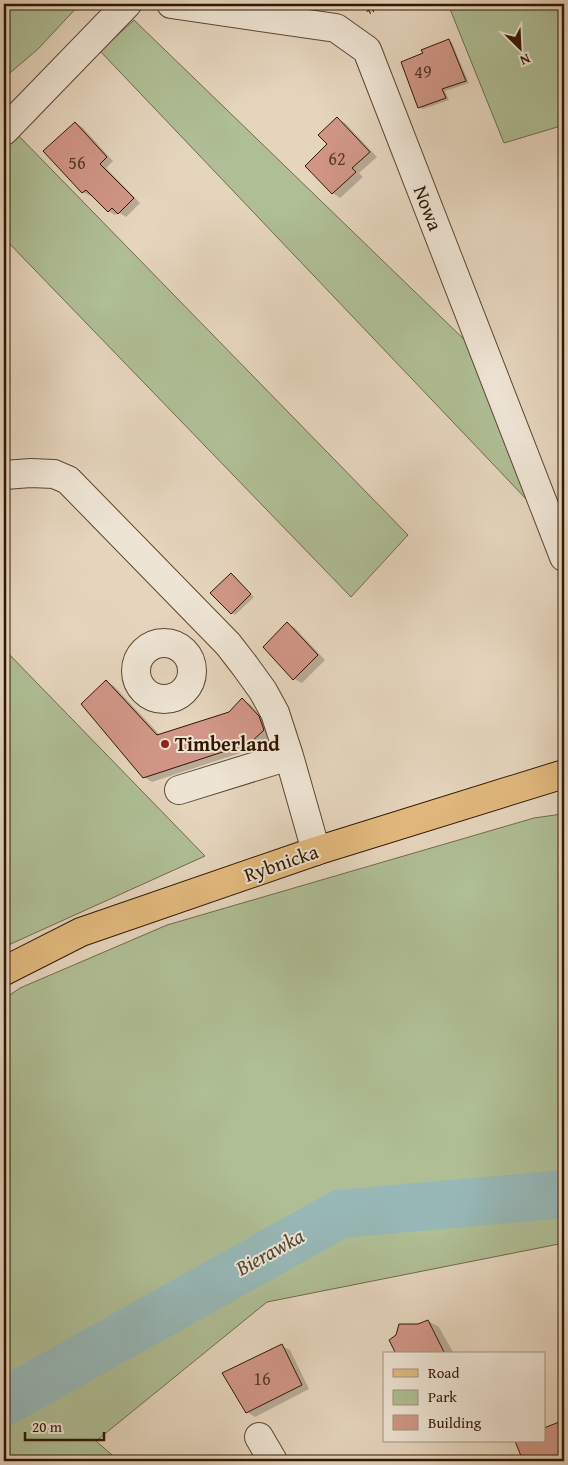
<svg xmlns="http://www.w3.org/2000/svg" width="568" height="1465" font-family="'Gentium Book Plus',serif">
  <rect width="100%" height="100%" fill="#e5d5bd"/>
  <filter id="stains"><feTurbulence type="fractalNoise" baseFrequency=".004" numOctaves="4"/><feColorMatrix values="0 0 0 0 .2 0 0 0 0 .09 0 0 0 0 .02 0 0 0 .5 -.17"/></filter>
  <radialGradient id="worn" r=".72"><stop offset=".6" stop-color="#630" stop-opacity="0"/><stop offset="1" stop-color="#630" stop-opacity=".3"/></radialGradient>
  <path fill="#afbe95" stroke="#706a4a" d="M4 4H80L38 49 4 78Z
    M448 4H564V125L504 143Z
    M134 20 473 348 529 502 100 51Z
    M14 131 408 535 351 597 4 238V143Z
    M4 649 205 856 4 947Z
    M562 814 564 829V1243L267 1302 96 1441 119 1461H4V999L20 988 167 925 534 818Z"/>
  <path fill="#0003" d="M449 40 452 43 469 83 445 91 449 100 423 109 419 107 424 54Z
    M337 119 345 123 377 157 359 173 363 177 340 198 333 193 329 144Z
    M75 123 82 127 113 161 106 168 140 203 126 217 118 212 115 215 108 211 92 195 90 196 83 192 45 151Z
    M231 575 254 597 235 615 231 613Z
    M288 624 295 628 325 660 302 683 294 679Z
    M106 682 114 686 160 735 229 713 243 700 250 704 266 722 271 735 258 747 152 782 144 777Z
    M428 1321 439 1327 454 1354H400Z
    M282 1346 290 1350 309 1389 255 1417 247 1412Z
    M559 1423 564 1426V1461H525L516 1442 544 1441Z"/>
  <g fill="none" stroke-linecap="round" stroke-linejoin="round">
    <path stroke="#97b8b7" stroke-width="48" d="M4 1402 340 1214 564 1194"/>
  </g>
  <path fill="#d19687" stroke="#301700" d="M449 39 466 81 442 89 446 98 418 108 401 62 423 53 421 50Z
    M337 117 370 152 352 168 356 172 332 194 305 166 327 144 318 135Z
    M75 122 107 157 100 164 134 198 118 214 112 208 108 212 86 190 82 193 43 151Z
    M231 573 251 594 231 614 210 593Z
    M287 622 318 655 293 680 263 647Z
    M106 680 157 735 229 712 242 698 259 716 264 730 250 743 143 778 81 704Z
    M428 1320 445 1354H396L389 1340 396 1335 399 1324H418Z
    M282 1344 302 1385 246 1413 222 1373Z
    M559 1422 564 1433V1456L552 1461H523L515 1441H544V1428Z"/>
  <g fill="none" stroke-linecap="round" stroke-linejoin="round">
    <g stroke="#5d462f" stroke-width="30">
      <path id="minor" d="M171 4 336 28 367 50 564 557
        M4 131 127 4
        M4 475 31 473 54 474 68 480 228 644 245 666 263 691 275 713 289 756 316 851
        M136 671a28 28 0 1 1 56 0a28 28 0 1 1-56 0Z
        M179 790 289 756
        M259 1437 273 1461"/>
    </g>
    <g stroke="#301700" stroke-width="30">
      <path id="major" d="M4 971 81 932 316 851 564 774"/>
    </g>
    <path stroke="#301700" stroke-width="3" stroke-dasharray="1 2.5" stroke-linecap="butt" d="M365 4 369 13 384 4"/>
    <use href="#minor" stroke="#eee4d4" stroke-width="28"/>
    <use href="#major" stroke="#e2ba7e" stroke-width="28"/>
  </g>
  <circle fill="#8f2418" stroke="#eee4d4" stroke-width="2" cx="165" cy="744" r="5"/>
  <g text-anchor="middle" stroke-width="4" stroke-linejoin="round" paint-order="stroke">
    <g font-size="18" fill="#583722">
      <text x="423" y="78">49</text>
      <text x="337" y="165">62</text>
      <text x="77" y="169">56</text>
      <text x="262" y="1385">16</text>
    </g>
    <g font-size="20" fill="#301700" stroke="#eee4d4">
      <text transform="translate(428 208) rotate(69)" y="7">Nowa</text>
      <text transform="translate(281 863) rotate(-19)" y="7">Rybnicka</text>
    </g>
    <g font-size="20" font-weight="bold" fill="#301700" stroke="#eee4d4" text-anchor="start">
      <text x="175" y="751">Timberland</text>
    </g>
    <g font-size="21" font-style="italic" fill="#4f4737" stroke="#eee4d4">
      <text transform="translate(270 1252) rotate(-29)" y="7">Bierawka</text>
    </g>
  </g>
  <rect width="568" height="1465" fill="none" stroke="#e5d5bd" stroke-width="20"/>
  <rect x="5" y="5" width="558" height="1455" fill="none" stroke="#301700" stroke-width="2.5"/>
  <rect x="10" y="10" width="548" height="1445" fill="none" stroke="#301700"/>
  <rect x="383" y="1352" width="162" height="90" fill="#eee4d4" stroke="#a2927f"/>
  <rect x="393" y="1369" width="25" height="8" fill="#e2ba7e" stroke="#a2927f"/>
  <text x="428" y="1378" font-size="15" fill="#301700">Road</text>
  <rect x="393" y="1390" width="25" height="15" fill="#afbe95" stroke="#a2927f"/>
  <text x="428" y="1402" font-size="15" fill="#301700">Park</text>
  <rect x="393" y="1415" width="25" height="15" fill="#d19687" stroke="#a2927f"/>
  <text x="428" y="1428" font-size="15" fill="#301700">Building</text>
  <g transform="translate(520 48) rotate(156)" stroke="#eee4d4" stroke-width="4" paint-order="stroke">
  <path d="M0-4L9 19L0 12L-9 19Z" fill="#301700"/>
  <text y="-8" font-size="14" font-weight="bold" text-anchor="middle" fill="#301700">N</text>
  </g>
  <path d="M25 1432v8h79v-8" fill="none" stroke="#301700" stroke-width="2.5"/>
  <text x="32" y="1432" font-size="15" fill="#301700" stroke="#eee4d4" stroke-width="4" paint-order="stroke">20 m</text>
  <rect width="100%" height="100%" filter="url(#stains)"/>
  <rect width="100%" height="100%" fill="url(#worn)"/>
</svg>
